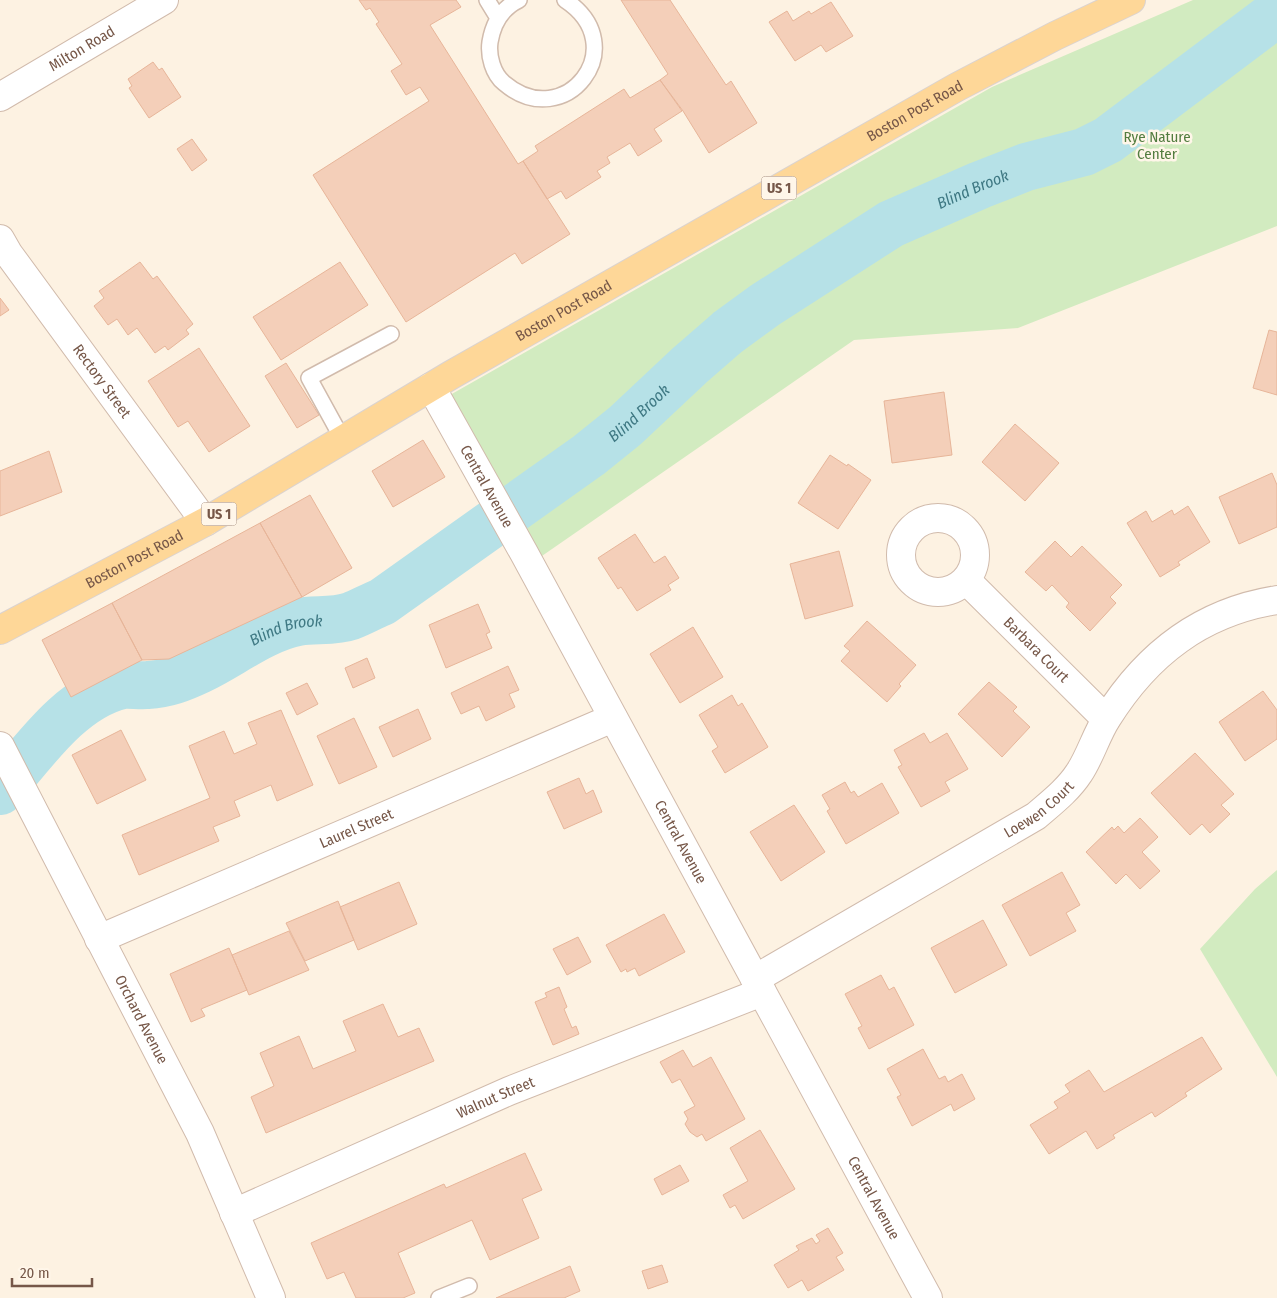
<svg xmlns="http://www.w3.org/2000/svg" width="1277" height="1298" font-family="'Fira Sans Condensed',sans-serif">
  <rect width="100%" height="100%" fill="#fdf2e2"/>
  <path fill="#d2ebc0" d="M1193 0H1277V226L1018 328 854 340 539 558 450 395 992 87Z
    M1277 870V1077L1200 949 1255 889Z"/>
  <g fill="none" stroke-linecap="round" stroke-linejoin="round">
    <path stroke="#b6e1e7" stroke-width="48" id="s1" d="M0 791C33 753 70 697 122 685 130 684 140 686 148 685 167 684 182 678 199 670 231 655 262 629 298 622 315 619 334 622 351 616 361 612 372 606 382 602L589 455 625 426 690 365 728 332 765 305 891 224 980 185 1026 167 1084 152 1108 140 1277 13"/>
  </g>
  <path fill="#f4cfb9" stroke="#e7b599" d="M359 0H456L461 7 430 25 518 164 523 161 570 234 522 264 515 253 406 322 313 175 429 101 420 87 406 95 391 71 402 64 376 24 379 22 370 8 366 10Z
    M621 0H670L726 85 731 81 757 123 709 153 683 111 660 80 668 74Z
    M831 2 853 36 826 52 821 45 795 61 769 22 787 11 793 21 809 11 811 14Z
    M153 62 159 70 162 68 181 97 149 118 129 88 132 86 128 79Z
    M660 80 682 111 654 129 662 141 638 156 630 143 607 157 610 163 597 171 601 177 566 199 561 191 547 199 523 161 538 151 535 146 624 89 630 98Z
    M192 139 207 160 192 171 177 149Z
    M140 262 153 279 157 276 193 324 186 330 189 334 168 350 165 346 155 353 137 328 128 335 117 319 108 325 94 306 104 298 99 291Z
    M340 262 368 305 281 360 253 317Z
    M0 298 9 310 0 316Z
    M1269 330 1277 332V395L1253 388Z
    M199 348 250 426 209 452 188 421 178 427 148 381Z
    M286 363 319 415 297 428 265 376Z
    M944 392 952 455 892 463 884 401Z
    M1015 424 1059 463 1025 501 982 462Z
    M423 440 445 477 393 507 372 471Z
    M49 451 62 492 0 516V471Z
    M830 455 847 466 848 464 871 480 838 529 798 503Z
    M1272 473 1277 485V527L1239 544 1219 497Z
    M310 495 352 568 302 597 260 523Z
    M1188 506 1210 542 1178 562 1180 565 1160 577 1127 523 1146 511 1152 522 1172 510 1174 515Z
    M260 523 302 597 169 659 142 660 112 603Z
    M635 534 654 563 665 556 679 578 668 585 671 590 637 611 621 587 618 589 598 558Z
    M1055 541 1071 557 1082 546 1122 585 1110 597 1116 603 1090 631 1066 607 1069 603 1052 585 1046 591 1025 572Z
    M839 551 853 606 805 619 790 564Z
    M112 603 142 660 71 697 42 640Z
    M478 604 490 632 486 634 492 648 446 668 429 625Z
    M867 621 916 665 899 684 901 686 887 702 841 661 850 651 844 646Z
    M693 627 723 677 680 703 650 654Z
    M367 658 375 678 353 688 345 668Z
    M508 666 519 690 509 694 515 707 486 721 479 706 461 714 451 693Z
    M989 682 1017 707 1013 711 1030 727 1002 757 958 714Z
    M307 683 318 704 297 715 286 693Z
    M1263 691 1277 710V739L1245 761 1219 722Z
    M732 695 738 706 742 703 768 747 725 773 712 751 718 747 699 715Z
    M418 709 431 739 393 757 379 727Z
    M281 710 313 785 277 801 271 785 234 801 240 816 213 827 219 841 139 875 122 835 210 798 189 746 224 731 234 754 257 744 248 723Z
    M354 718 377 767 339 784 317 736Z
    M121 730 146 780 97 804 72 755Z
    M924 733 930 743 947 733 968 769 945 782 950 791 921 807 898 767 902 765 894 750Z
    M1195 753 1234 794 1221 805 1230 814 1210 833 1202 824 1190 835 1151 793Z
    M579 778 586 794 593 790 602 812 564 829 547 792Z
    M845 782 851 793 854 791 858 797 882 783 899 813 846 844 827 811 830 809 822 795Z
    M794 805 825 852 781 881 750 832Z
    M1140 818 1158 837 1142 852 1160 871 1140 889 1126 874 1116 884 1086 852 1112 827 1114 830 1118 826 1124 833Z
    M1062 872 1080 905 1066 913 1076 931 1030 956 1002 905Z
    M399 882 417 924 358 950 340 907Z
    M338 901 354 940 305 961 286 923Z
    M664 914 685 952 639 976 635 968 627 972 626 969 621 972 606 945Z
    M983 920 1007 965 955 993 931 948Z
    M289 931 309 970 249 995 232 955Z
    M578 937 591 962 567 975 553 949Z
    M229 948 247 990 201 1009 205 1016 191 1022 170 974Z
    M881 975 889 990 894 987 914 1025 869 1049 858 1028 862 1026 845 994Z
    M559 987 567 1007 564 1009 572 1028 576 1026 579 1034 553 1045 535 1002 547 997 545 993Z
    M383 1004 398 1037 419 1028 434 1061 266 1133 251 1097 274 1086 260 1053 299 1036 313 1069 356 1051 343 1021Z
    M1202 1037 1222 1069 1185 1093 1187 1096 1155 1117 1152 1112 1113 1135 1115 1138 1097 1149 1086 1131 1049 1154 1030 1125 1058 1108 1054 1102 1070 1092 1065 1085 1089 1070 1104 1092Z
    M923 1049 939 1079 945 1076 948 1082 962 1074 975 1099 954 1111 951 1104 912 1126 897 1097 901 1095 887 1069Z
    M683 1050 693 1067 711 1057 745 1119 706 1141 702 1134 697 1137 690 1132 685 1124 688 1119 684 1112 695 1106 680 1079 672 1083 660 1062Z
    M760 1130 795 1189 743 1219 735 1205 730 1208 723 1195 748 1181 730 1148Z
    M525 1153 542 1190 522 1199 539 1238 490 1260 472 1220 398 1253 415 1293 403 1298H356L344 1272 327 1279 311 1243 444 1184 446 1188Z
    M680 1165 689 1181 662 1195 654 1179Z
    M828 1228 843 1253 836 1257 844 1270 808 1291 802 1280 788 1288 774 1265 799 1250 796 1246 812 1238 816 1244 820 1241 816 1235Z
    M662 1265 668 1282 648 1289 642 1271Z
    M570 1266 580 1291 564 1298H496Z"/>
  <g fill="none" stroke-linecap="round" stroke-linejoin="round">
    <g stroke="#d1bbac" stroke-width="18">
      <path id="service" d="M487 0 498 18
        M519 0C502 8 493 24 490 42 488 56 493 74 504 83 565 135 635 46 565 0
        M343 440 309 378 391 334
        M439 1298 469 1286"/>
    </g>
    <g stroke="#d1bbac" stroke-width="30">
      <g id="minor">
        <path id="s2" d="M0 239 8 253 205 522"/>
        <path id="s3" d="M431 387 524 553 928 1298"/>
        <circle cx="938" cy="555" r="37"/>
        <path id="s4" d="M966 580 1106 719"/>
        <path id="s5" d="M0 746 200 1133 271 1298"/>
        <path id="s6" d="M99 939 613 718"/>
        <path id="s7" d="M755 979 1036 816C1051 803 1068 790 1079 773 1090 757 1096 735 1107 718 1147 654 1201 612 1277 600"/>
        <path id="s8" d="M234 1213 509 1091 762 992"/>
      </g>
    </g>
    <g stroke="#d1bbac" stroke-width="30">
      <g id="tertiary">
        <path id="s9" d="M0 97 164 0"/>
      </g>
    </g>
    <g stroke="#dbd3cf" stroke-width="30">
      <g id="primary">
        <path id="s10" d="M0 630 205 522 451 375 957 87 1055 36 1131 0"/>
      </g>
    </g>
    <use href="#service" stroke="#fff" stroke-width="15"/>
    <use href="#minor" stroke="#fff" stroke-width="28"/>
    <use href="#tertiary" stroke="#fff" stroke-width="28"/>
    <use href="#primary" stroke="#fed798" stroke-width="28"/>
  </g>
  <g text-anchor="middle" stroke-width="5" stroke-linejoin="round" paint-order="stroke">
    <g fill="#fff6e9" stroke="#9f8778" stroke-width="1">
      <rect x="761.5" y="176.5" width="35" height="23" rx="4"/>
      <rect x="201.5" y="502.5" width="35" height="23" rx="4"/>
    </g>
    <g font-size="14" font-weight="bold" fill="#765748">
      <text x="779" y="193">US 1</text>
      <text x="219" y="519">US 1</text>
    </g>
    <g font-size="15" fill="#765748" stroke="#fff6e9">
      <text dy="5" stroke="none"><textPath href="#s9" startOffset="95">Milton Road</textPath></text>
      <text dy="5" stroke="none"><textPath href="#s10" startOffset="1052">Boston Post Road</textPath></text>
      <text dy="5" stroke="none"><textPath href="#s10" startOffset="648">Boston Post Road</textPath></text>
      <text dy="5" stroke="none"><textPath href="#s2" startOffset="175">Rectory Street</textPath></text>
      <text dy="5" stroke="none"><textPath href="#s3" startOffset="114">Central Avenue</textPath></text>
      <text dy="5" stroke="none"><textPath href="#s10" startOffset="152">Boston Post Road</textPath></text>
      <text dy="5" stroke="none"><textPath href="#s4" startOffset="99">Barbara Court</textPath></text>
      <text dy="5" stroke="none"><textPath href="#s7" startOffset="331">Loewen Court</textPath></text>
      <text dy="5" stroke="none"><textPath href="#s6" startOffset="280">Laurel Street</textPath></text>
      <text dy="5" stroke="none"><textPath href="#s3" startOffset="519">Central Avenue</textPath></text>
      <text dy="5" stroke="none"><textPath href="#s5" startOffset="308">Orchard Avenue</textPath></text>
      <text dy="5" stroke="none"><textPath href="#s8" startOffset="286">Walnut Street</textPath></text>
      <text dy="5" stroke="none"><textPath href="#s3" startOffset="924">Central Avenue</textPath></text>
    </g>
    <g font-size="15" fill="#527c3f" stroke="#fff6e9">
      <text x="1157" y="142">Rye Nature<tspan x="1157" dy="17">Center</tspan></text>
    </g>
    <g font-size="16" font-style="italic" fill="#3e7883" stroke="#fff6e9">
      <text dy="6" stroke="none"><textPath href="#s1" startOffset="1166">Blind Brook</textPath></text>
      <text dy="6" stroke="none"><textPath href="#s1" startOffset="761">Blind Brook</textPath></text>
      <text dy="6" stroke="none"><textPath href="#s1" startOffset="341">Blind Brook</textPath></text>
    </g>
  </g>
  <path d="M12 1278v8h80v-8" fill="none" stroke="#765748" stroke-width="2.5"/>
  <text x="20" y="1278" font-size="15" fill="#765748" stroke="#fff6e9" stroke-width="4" paint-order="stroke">20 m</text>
</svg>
